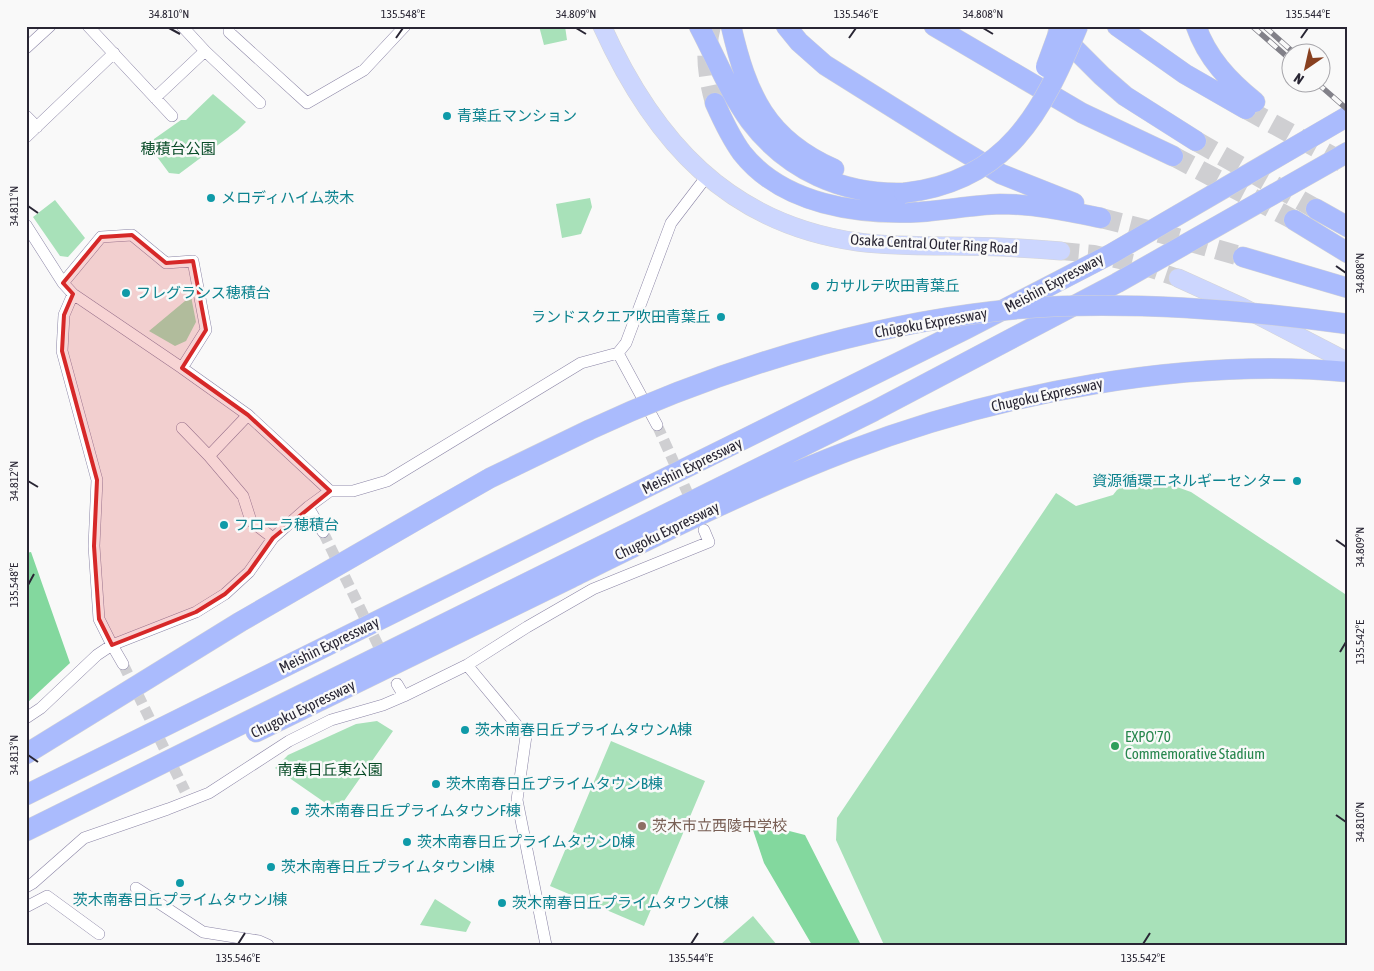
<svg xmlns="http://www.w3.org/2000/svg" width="1374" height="971" font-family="'Asap Condensed','Noto Sans JP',sans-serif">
  <rect width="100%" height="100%" fill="#f9f9f9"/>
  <path fill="#a8e1b9" d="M539 26H565L567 40 544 45Z
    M213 94 246 122 238 130 179 174 169 173 152 150 154 139 181 120H186Z
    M590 198 592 207 581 234 562 238 556 204Z
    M55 200 85 238 68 257 60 256 33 217Z
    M191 296 196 322 186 341 175 346 149 331Z
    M1132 471 1191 492 1348 596V945H884L836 840 837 818 1056 493 1076 506 1113 495Z
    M377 721 393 731 337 811 275 768 288 755 356 724Z
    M611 741 705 781 644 926 550 886Z
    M435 899 471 922 466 932 420 925Z
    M753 916 777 945H722L721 944Z"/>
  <path fill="#83d89e" d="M31 552 70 663 26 704V553Z
    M750 821 805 835 861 945H812L764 863Z"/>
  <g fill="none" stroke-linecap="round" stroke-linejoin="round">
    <path stroke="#cfcfd2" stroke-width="11" stroke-dasharray="11 5.5" stroke-linecap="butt" d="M657 425 693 505
      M323 532 397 684
      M123 664 185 791"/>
    <path stroke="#cfcfd2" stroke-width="18" stroke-dasharray="18 9" stroke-linecap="butt" d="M1061 251 1094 254 1137 264 1178 278"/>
    <path stroke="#cfcfd2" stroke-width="20" stroke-dasharray="20 10" stroke-linecap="butt" d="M711 26C704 52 708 78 715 103
      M1246 109 1348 165
      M1196 141 1316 209
      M1173 156 1294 220
      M1101 218 1160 233 1243 257"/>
    <g stroke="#8b85a6" stroke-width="12">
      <path id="minor" d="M88 26 172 116
        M182 26 205 51 260 103
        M229 26V32L307 103 364 70 405 26
        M26 48 50 26
        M155 98 205 51
        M26 116 37 127
        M26 137 114 53
        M26 225 63 283 73 294 182 368 248 415 330 491
        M63 283 101 237 132 235 166 263 193 261 206 330 182 368
        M73 294 64 315 62 351 97 480 94 546 99 619 112 645 123 664
        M618 353 657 425
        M182 428 209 456 243 496 251 521 273 538
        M209 456 248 415
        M308 507 323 532
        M467 665 526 736 517 800 546 945
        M397 684 404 696
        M26 718 41 708 97 655 112 645 196 612 225 594 249 572 273 538 308 507 330 491H353L387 481 581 363 618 353 626 343 671 223 707 176
        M26 887 33 883 84 838 168 809 209 793 289 741 331 720 383 705 404 696 467 665 527 627 593 589 709 542 704 530
        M136 888 203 932 259 941 268 945
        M26 907 47 896 99 934"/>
    </g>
    <g stroke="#d4d4d6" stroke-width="19">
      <path id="primary" d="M602 26C654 141 728 224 858 242 889 246 921 246 952 246 989 246 1025 248 1061 251
        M1178 278 1242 307 1348 362"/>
    </g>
    <g stroke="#d4d4d6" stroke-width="21">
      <path id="motorway" d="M699 26C716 58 729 92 750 121 787 170 843 195 904 193
        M731 26C747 95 766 139 834 169
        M786 26 799 42 825 65 951 144 1001 174 1074 203
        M934 26 1082 113 1173 156
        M1117 26 1185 74 1246 109
        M1196 26C1207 58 1229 81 1255 102
        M1058 32 1102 76 1125 96 1196 141
        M715 103C723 121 731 138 742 153 783 205 859 215 920 212 947 210 973 205 1000 204 1034 204 1067 211 1101 218
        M1316 209 1348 227
        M1294 220 1348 253
        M1243 257 1348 288
        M256 732C361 681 466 629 571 578 662 533 754 487 848 451 999 393 1187 357 1348 372
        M26 754 240 622 427 514 490 478 589 430
        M26 795 966 329 1111 254 1348 116
        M26 831 874 411 1117 283 1348 152"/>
    </g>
    <use href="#minor" stroke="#fff" stroke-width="11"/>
    <use href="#primary" stroke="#ccd6fe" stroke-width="18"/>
    <use href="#motorway" stroke="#aabbfd" stroke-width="20"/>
    <g stroke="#828189" stroke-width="5.5">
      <path id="rail" d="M1252 26 1292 61
        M1264 26 1293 52
        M1316 82 1348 110"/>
    </g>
    <use href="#rail" stroke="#f9f9f9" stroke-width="4" stroke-dasharray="11" stroke-linecap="butt"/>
    <g stroke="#d4d4d6" stroke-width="21" stroke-linecap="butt">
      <path id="motorway-bridge" d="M1046 67 1061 26
        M904 193C1007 181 1042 113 1078 26
        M589 430C733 363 905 312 1063 306 1159 303 1253 311 1348 324"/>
    </g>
    <use href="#motorway-bridge" stroke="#aabbfd" stroke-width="20"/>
  </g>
  <path fill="#d62828" fill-opacity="0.2" stroke="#d62828" stroke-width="4" stroke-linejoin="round" d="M132 235 166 263 193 261 206 330 182 368 248 415 330 491 273 538 249 572 225 594 196 612 112 645 99 619 94 546 97 480 62 351 64 315 73 294 63 283 101 237Z"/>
  <path fill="none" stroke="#292634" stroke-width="2" d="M169 28 180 34M576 28 586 34M983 28 993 34M396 38 403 28M849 38 856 28M1301 38 1308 28M28 206 38 213M1336 266 1346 273M28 481 38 487M1336 540 1346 547M28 585 34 574M1340 652 1346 642M28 755 38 762M1336 815 1346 822M238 944 245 933M691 944 698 933M1143 944 1150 933"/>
  <g fill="#0f9aa8" stroke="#f9f9f9" stroke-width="2">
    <circle cx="447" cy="116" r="5"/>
    <circle cx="211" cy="198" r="5"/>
    <circle cx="815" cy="286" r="5"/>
    <circle cx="126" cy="293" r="5"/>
    <circle cx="721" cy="317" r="5"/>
    <circle cx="1297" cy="481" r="5"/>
    <circle cx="224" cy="525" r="5"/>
    <circle cx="465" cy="730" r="5"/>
    <circle cx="436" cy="784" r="5"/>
    <circle cx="295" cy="811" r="5"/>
    <circle cx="407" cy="842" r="5"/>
    <circle cx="271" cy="867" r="5"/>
    <circle cx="180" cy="883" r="5"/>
    <circle cx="502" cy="903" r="5"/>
  </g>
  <circle fill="#2e9e5b" stroke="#f9f9f9" stroke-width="2" cx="1115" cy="746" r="5"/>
  <circle fill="#8d6e63" stroke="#f9f9f9" stroke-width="2" cx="642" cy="826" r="5"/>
  <g text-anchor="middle" stroke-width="5" stroke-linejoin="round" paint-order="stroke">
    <g font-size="15" fill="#0d838f" stroke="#f9f9f9" text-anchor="start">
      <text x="457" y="121">青葉丘マンション</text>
      <text x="221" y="203">メロディハイム茨木</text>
      <text x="825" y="291">カサルテ吹田青葉丘</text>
      <text x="136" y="298">フレグランス穂積台</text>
      <text x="711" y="322" text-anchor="end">ランドスクエア吹田青葉丘</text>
      <text x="1287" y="486" text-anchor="end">資源循環エネルギーセンター</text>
      <text x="234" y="530">フローラ穂積台</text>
      <text x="475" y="735">茨木南春日丘プライムタウンA棟</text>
      <text x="446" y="789">茨木南春日丘プライムタウンB棟</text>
      <text x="305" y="816">茨木南春日丘プライムタウンF棟</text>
      <text x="417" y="847">茨木南春日丘プライムタウンD棟</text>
      <text x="281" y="872">茨木南春日丘プライムタウンI棟</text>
      <text x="180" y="905" text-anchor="middle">茨木南春日丘プライムタウンJ棟</text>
      <text x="512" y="908">茨木南春日丘プライムタウンC棟</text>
    </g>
    <g font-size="15" fill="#084b27" stroke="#f9f9f9">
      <text x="178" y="154">穂積台公園</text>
      <text x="330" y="775">南春日丘東公園</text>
    </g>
    <g font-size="15" fill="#292634" stroke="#f9f9f9">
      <text transform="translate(934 244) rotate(3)" y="5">Osaka Central Outer Ring Road</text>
      <text transform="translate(1054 283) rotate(-28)" y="5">Meishin Expressway</text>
      <text transform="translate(931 323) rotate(-10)" y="5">Chūgoku Expressway</text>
      <text transform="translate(1047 395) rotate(-12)" y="5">Chugoku Expressway</text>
      <text transform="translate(692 466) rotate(-26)" y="5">Meishin Expressway</text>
      <text transform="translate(667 531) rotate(-26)" y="5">Chugoku Expressway</text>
      <text transform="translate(329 645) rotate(-26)" y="5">Meishin Expressway</text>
      <text transform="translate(303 709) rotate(-26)" y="5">Chugoku Expressway</text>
    </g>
    <g font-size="15" fill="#27864d" stroke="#f9f9f9" text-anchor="start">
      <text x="1125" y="742">EXPO'70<tspan x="1125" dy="17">Commemorative Stadium</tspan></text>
    </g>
    <g font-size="15" fill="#785e54" stroke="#f9f9f9" text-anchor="start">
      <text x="652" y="831">茨木市立西陵中学校</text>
    </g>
  </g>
  <rect width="1374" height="971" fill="none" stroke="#f9f9f9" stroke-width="55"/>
  <g transform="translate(1306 68) rotate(214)"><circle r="24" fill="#f9f9f9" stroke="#a6a5aa"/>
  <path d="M0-4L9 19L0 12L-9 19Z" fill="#884020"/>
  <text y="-8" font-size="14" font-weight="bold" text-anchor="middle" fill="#292634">N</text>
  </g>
  <rect x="28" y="28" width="1318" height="916" fill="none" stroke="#292634" stroke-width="2"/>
  <g font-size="12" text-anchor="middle" fill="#292634">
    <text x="169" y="18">34.810°N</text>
    <text x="403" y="18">135.548°E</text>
    <text x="576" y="18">34.809°N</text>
    <text x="856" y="18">135.546°E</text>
    <text x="983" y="18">34.808°N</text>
    <text x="1308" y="18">135.544°E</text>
    <text transform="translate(14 206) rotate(-90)" y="4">34.811°N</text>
    <text transform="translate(1360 273) rotate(-90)" y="4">34.808°N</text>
    <text transform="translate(14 481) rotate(-90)" y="4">34.812°N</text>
    <text transform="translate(1360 547) rotate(-90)" y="4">34.809°N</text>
    <text transform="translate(14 585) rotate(-90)" y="4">135.548°E</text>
    <text transform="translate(1360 642) rotate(-90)" y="4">135.542°E</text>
    <text transform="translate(14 755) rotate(-90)" y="4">34.813°N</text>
    <text transform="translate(1360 822) rotate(-90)" y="4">34.810°N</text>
    <text x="238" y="962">135.546°E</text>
    <text x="691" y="962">135.544°E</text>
    <text x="1143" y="962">135.542°E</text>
  </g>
</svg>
